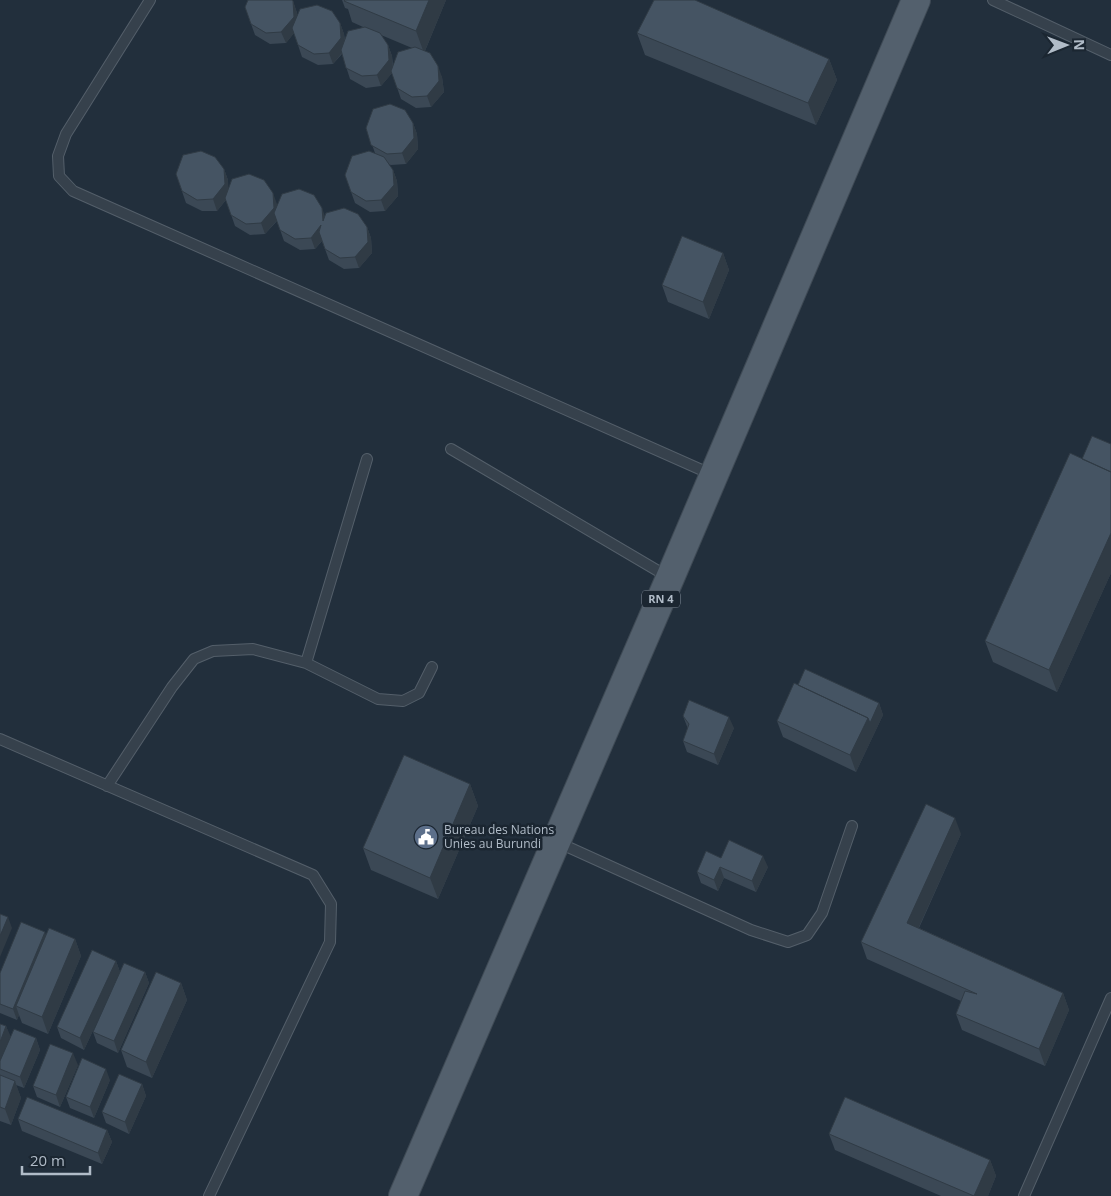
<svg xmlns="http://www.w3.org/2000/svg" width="1111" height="1196" font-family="'Open Sans',sans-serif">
  <rect width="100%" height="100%" fill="#222f3c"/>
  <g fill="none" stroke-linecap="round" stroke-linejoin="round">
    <g stroke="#545f6a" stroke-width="12">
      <path id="service" d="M150 0 66 134 58 156 59 176 73 191 713 475
        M993 0 1111 55
        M451 449 670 578
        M306 663 367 459
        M0 739 313 875 331 904 330 942 209 1196
        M107 786 172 687 194 659 213 651 253 649 306 663 378 699 403 701 419 693 432 667
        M557 842 751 930 788 942 807 935 822 913 852 826
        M1024 1196 1111 998"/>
    </g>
    <g stroke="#3f4a55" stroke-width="30">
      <path id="primary" d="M403 1196 670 578 916 0"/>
    </g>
    <use href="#service" stroke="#36414c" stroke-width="10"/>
    <use href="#primary" stroke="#53606d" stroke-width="28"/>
  </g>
  <path fill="#3b4855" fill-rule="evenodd" d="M342 0H446L425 51 442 77 444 92 431 107 416 108 401 99 392 73 381 86 366 88 350 79 342 54 333 64 318 65 302 57 294 33 286 43 270 44 255 35 245 7 293 1 297 13V16L340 23 344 34 345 40 363 27 352 22 348 9 345 8ZM381 35 412 48 393 65 392 56 388 45Z
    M637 33 829 59 837 80 816 125 645 55Z
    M413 123 417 134 418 149 406 164 391 165 388 164 393 170 397 181 398 196 385 211 370 212 355 203 345 175 375 153 366 128Z
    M224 169 228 180V189L277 204V206L325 216 367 227 371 238 372 253 359 268 344 269 329 260 322 241 315 249 300 250 284 241 277 221 265 234 250 235 235 226 226 200 217 211H202L186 203 176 174Z
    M723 253 729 270 709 319 668 302 662 285Z
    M1111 444V573L1057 692 993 662 985 641 1082 459Z
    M798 685 879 703 883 715 856 772 783 737 777 721Z
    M683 716 734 728 718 765 687 752 683 741 688 729Z
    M470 784 478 806 438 899 371 870 363 848Z
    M961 834 919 928 1063 993 1069 1010 1045 1066 962 1030 956 1014 961 1001 867 959 861 942Z
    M721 858 768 867 756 892 724 878 718 891 701 883 697 872Z
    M46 934 75 939 81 956 48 1034 22 1023 19 1015 17 1020 0 1013V973Z
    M116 961 120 972 84 1050 61 1038 57 1027Z
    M145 972 149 983 118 1053 97 1043 93 1032Z
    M181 983 187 1000 152 1078 127 1067 121 1050Z
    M0 1024 6 1026 10 1037 36 1038 40 1050 24 1088 16 1085 21 1098 11 1125 0 1121Z
    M78 1065 60 1107 37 1097 33 1086Z
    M110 1080 94 1118 70 1108 66 1097Z
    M142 1084 146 1096 129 1134 106 1123 102 1112Z
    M18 1119 107 1130 112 1142 102 1164 22 1131Z
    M829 1134 990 1160 996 1176 988 1196H941L835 1150Z"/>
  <path fill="#303b45" d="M429 0H446L424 53 416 31Z
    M293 1 297 13 298 28 286 43 281 32Z
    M340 23 344 34 345 49 333 64 329 53Z
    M388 45 392 56 393 72 381 86 377 75Z
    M829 59 837 80 816 125 808 103Z
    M438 66 442 77 444 92 431 107 427 96Z
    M413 123 417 134 418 149 406 164 402 153Z
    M224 169 228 180 229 196 217 211 213 199Z
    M393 170 397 181 398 196 385 211 381 200Z
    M273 193 277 204 278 219 265 234 261 223Z
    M322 208 326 219 323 221Z
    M321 225 325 237 315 249 311 238Z
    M367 227 371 238 372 253 359 268 355 257Z
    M723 253 729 270 709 319 703 302Z
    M1111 533V573L1057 692 1049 670Z
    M879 703 883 715 856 772 850 755 868 718Z
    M729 717 734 728 718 765 714 754Z
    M470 784 478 806 438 899 430 878Z
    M955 818 961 834 913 940 907 923Z
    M763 856 768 867 756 892 752 881Z
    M720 867 724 878 718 891 714 880Z
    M8 917 12 928 0 957V936Z
    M45 932 49 943 16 1006 19 1015 17 1020 13 1009Z
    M75 939 81 956 48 1034 42 1017Z
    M116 961 120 972 84 1050 80 1038Z
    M145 972 149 983 118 1053 114 1041Z
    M181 983 187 1000 152 1078 146 1062Z
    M1063 993 1069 1010 1045 1066 1039 1049Z
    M6 1026 11 1037 0 1063V1042Z
    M36 1038 40 1050 24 1088 20 1077Z
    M73 1053 78 1065 60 1107 56 1095Z
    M106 1069 110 1080 94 1118 90 1107Z
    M15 1081 21 1098 11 1125 5 1109Z
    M142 1084 146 1096 129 1134 125 1122Z
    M107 1130 112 1142 102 1164 98 1153Z
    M990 1160 996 1176 988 1196H974Z"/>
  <path fill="#455463" stroke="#303b45" d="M248 0H292L293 1 294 17 281 32 266 33 251 24 245 7Z
    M345 0H429L416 31 344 1Z
    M654 0H695L829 59 808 103 637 33Z
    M317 5 332 11 340 23 341 38 329 53 314 54 298 45 292 28 300 9Z
    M365 27 380 33 388 45 389 60 377 75 362 76 346 68 341 50 348 31Z
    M415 47 430 53 438 66 439 81 427 96 412 97 397 88 391 71 398 52Z
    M390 104 405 110 413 123 414 138 402 153 387 154 371 145 366 128 373 109Z
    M201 151 215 157 224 169 225 184 213 199 197 200 182 191 176 174 183 155Z
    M369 151 384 157 393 170 394 185 381 200 366 201 351 192 345 175 352 156Z
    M249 174 264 180 273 193 274 208 261 223 246 224 231 215 225 198 232 179Z
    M299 189 314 195 322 208 323 221 326 213 344 208 358 214 367 227 368 242 355 257 340 258 325 249 319 232 321 225 311 238 295 239 280 230 274 213 282 194Z
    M682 236 723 253 703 302 662 285Z
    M1092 436 1111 444V472L1082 459Z
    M1070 453 1111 472V533L1049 670 985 641Z
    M805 669 879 703 870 723 868 718 798 685Z
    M794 683 868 718 850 755 777 721Z
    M689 700 729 717 714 754 683 741 689 724 683 716Z
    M404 755 470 784 430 878 363 848Z
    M926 804 955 818 907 923 1063 993 1039 1049 956 1014 965 991 977 994 861 942Z
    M729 840 763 856 752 881 720 867 714 880 697 872 706 851 721 858Z
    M0 914 8 917 0 936Z
    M21 922 45 932 13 1009 0 1004V973Z
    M49 928 75 939 42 1017 16 1006Z
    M92 950 116 961 80 1038 57 1027Z
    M124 963 145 972 114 1041 93 1032Z
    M156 972 181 983 146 1062 121 1050Z
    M0 1024 6 1026 0 1042Z
    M14 1029 36 1038 20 1077 0 1069V1061Z
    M50 1044 73 1053 56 1095 33 1086Z
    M82 1058 106 1069 90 1107 66 1097Z
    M119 1074 142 1084 125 1122 102 1112Z
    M0 1075 15 1081 5 1109 0 1107Z
    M27 1097 107 1130 98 1153 18 1119Z
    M845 1097 990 1160 974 1196 829 1134Z"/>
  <defs>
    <g id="civic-disc" transform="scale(1.25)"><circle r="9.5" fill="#5c6f8a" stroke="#1b2631"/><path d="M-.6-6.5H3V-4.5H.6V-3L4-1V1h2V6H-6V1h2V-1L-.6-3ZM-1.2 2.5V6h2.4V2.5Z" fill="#fff"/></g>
  </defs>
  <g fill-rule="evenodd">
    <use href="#civic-disc" x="426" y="837"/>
  </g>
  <g text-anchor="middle" stroke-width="5" stroke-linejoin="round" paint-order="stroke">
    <rect fill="#1b2631" stroke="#848f9b" stroke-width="1" x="642" y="590.5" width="38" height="17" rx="4"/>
    <g font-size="11" font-weight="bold" fill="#b1bcc8">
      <text x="661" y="603">RN 4</text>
    </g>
    <g font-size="12" fill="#b1bcc8" stroke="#1b2631" text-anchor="start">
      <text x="444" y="834">Bureau des Nations<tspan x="444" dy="14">Unies au Burundi</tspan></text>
    </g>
  </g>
  <g transform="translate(1066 45) rotate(89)" stroke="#1b2631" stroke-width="4" paint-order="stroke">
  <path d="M0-4L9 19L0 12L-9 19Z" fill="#b1bcc8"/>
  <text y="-8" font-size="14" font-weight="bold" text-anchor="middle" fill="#b1bcc8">N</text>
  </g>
  <path d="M22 1166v8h68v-8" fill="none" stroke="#b1bcc8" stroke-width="2.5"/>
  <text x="30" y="1166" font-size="15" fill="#b1bcc8" stroke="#1b2631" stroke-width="4" paint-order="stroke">20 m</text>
</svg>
